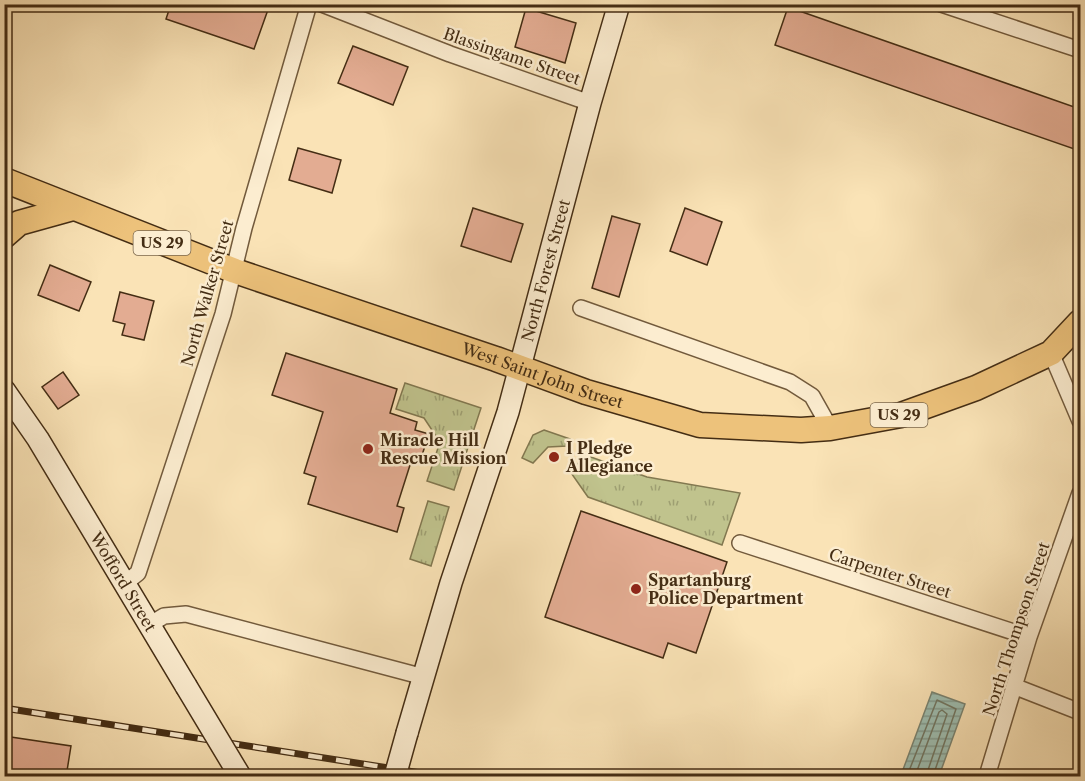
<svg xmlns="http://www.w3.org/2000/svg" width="1085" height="781" font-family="'Libre Caslon Text',serif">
  <defs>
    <pattern id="grass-tufts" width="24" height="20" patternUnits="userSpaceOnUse" patternTransform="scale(1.5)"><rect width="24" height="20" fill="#c0c38d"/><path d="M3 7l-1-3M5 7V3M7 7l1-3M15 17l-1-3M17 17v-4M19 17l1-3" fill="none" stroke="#9e9f72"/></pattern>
    <pattern id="water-rules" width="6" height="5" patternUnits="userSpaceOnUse" patternTransform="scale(1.5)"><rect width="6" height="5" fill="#9ebeb1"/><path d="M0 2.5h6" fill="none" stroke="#829b8f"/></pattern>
  </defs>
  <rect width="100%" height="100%" fill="#fae3b6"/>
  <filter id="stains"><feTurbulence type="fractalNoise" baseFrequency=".00333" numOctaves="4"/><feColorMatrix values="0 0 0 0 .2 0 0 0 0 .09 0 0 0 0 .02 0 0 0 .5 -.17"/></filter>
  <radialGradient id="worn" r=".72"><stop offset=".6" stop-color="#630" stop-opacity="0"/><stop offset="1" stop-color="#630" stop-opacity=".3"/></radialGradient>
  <path fill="url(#grass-tufts)" stroke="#827850" stroke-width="1.5" d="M405 383 481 408 454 490 427 481 440 442 424 418 396 409Z
    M544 430 570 439 567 446 548 447 533 463 522 458 533 435Z
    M588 456 647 477 740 493 722 545 588 497 569 470Z
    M428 501 449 507 431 566 410 559Z"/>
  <path fill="url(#water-rules)" stroke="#7a8472" stroke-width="1.5" d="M932 692 965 704 939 776H906L901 775Z"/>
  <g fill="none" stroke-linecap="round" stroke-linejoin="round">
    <path stroke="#717662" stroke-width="1.5" d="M907 776 937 700 956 709 933 776
      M915 776 939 712 942 710 947 714 926 776"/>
  </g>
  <path fill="#e3ac92" stroke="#442d14" stroke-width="1.5" d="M171 4H270L254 49 166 19Z
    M788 7 1080 109V151L775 45Z
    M526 8 576 23 565 63 515 47Z
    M353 46 408 67 393 105 338 83Z
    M298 148 341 160 332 193 289 180Z
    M473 208 523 224 511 262 461 246Z
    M685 208 722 222 707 265 670 251Z
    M612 216 640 224 619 297 592 288Z
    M50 265 91 282 79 311 38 295Z
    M120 292 154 301 144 340 122 335 125 324 113 321Z
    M286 353 397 389 390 413 417 422 415 430 429 434 419 464 411 462 397 506 404 508 397 532 308 504 316 477 304 473 323 412 272 395Z
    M63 372 79 395 58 409 42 387Z
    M581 511 727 562 696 653 668 643 663 658 545 617Z
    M4 736 71 746 66 777H4Z"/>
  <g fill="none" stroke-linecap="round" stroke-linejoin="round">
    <g stroke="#725a3c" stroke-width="18">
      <path id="street" d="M322 4 450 54 590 103
        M941 4 1080 50
        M581 308 790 382 812 396 830 428
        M1051 353 1080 421
        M740 543 1029 637
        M124 584 138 573 223 314 244 228 309 4
        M149 625 164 616 186 614 424 677
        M1016 687 1080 712
        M987 776 1029 637 1080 493"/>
    </g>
    <g stroke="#442d14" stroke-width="24">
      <g id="secondary">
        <path id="s1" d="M4 390 38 439 186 686"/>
        <path id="s2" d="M407 733 451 583 508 412 590 103 619 4"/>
      </g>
    </g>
    <g stroke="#442d14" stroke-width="27">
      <g id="primary">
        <path id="s3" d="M4 180 235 271 496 359 586 392 700 425 801 430 830 428 901 415 976 388 1051 353 1080 322"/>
        <path d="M4 236 19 223 73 208"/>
      </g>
    </g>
    <use href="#street" stroke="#fcedd0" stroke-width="15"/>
    <use href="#secondary" stroke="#fcedd0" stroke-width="21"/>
    <use href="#primary" stroke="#edc27b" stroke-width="24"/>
    <g stroke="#442d14" stroke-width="7">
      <path id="rail" d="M4 708 440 776"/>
    </g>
    <use href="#rail" stroke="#fcedd0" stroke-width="4.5" stroke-dasharray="14" stroke-linecap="butt"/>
    <g stroke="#442d14" stroke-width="24" stroke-linecap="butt">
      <path id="secondary-bridge" d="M186 686 240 776
        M395 776 407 733"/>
    </g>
    <use href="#secondary-bridge" stroke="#fcedd0" stroke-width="21"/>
  </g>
  <g fill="#8f2418" stroke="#fcedd0" stroke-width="2">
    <circle cx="368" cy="449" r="6"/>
    <circle cx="554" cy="457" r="6"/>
    <circle cx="636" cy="589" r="6"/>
  </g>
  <g text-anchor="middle" stroke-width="5" stroke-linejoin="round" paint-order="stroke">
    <g fill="#fcedd0" stroke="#7b674c" stroke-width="1.5">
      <rect x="133.5" y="231" width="57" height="24" rx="4.5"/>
      <rect x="870.5" y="403" width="57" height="24" rx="4.5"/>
    </g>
    <g font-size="15" font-weight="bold" fill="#442d14">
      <text x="162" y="248">US 29</text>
      <text x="899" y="420">US 29</text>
    </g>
    <g font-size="16" fill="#442d14" stroke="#fcedd0">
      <text transform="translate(512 56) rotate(19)" y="6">Blassingame Street</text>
      <text dy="6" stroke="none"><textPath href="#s2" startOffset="483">North Forest Street</textPath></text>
      <text transform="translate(207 293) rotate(-74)" y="6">North Walker Street</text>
      <text dy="6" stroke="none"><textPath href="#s3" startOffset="573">West Saint John Street</textPath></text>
      <text transform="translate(890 573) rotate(18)" y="6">Carpenter Street</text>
      <text dy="6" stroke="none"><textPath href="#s1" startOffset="226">Wofford Street</textPath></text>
      <text transform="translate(1016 629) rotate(-72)" y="6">North Thompson Street</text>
    </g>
    <g font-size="16" font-weight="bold" fill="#442d14" stroke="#fcedd0" text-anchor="start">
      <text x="380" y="446">Miracle Hill<tspan x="380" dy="18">Rescue Mission</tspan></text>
      <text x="566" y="454">I Pledge<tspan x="566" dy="18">Allegiance</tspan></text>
      <text x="648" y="586">Spartanburg<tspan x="648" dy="18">Police Department</tspan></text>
    </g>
  </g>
  <rect width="1085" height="781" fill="none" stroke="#fae3b6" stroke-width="24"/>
  <rect x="6" y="6" width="1073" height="769" fill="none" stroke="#442d14" stroke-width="3"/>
  <rect x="12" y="12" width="1061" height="757" fill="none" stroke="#442d14" stroke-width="1.5"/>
  <rect width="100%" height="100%" filter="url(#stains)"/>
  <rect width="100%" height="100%" fill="url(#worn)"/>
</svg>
